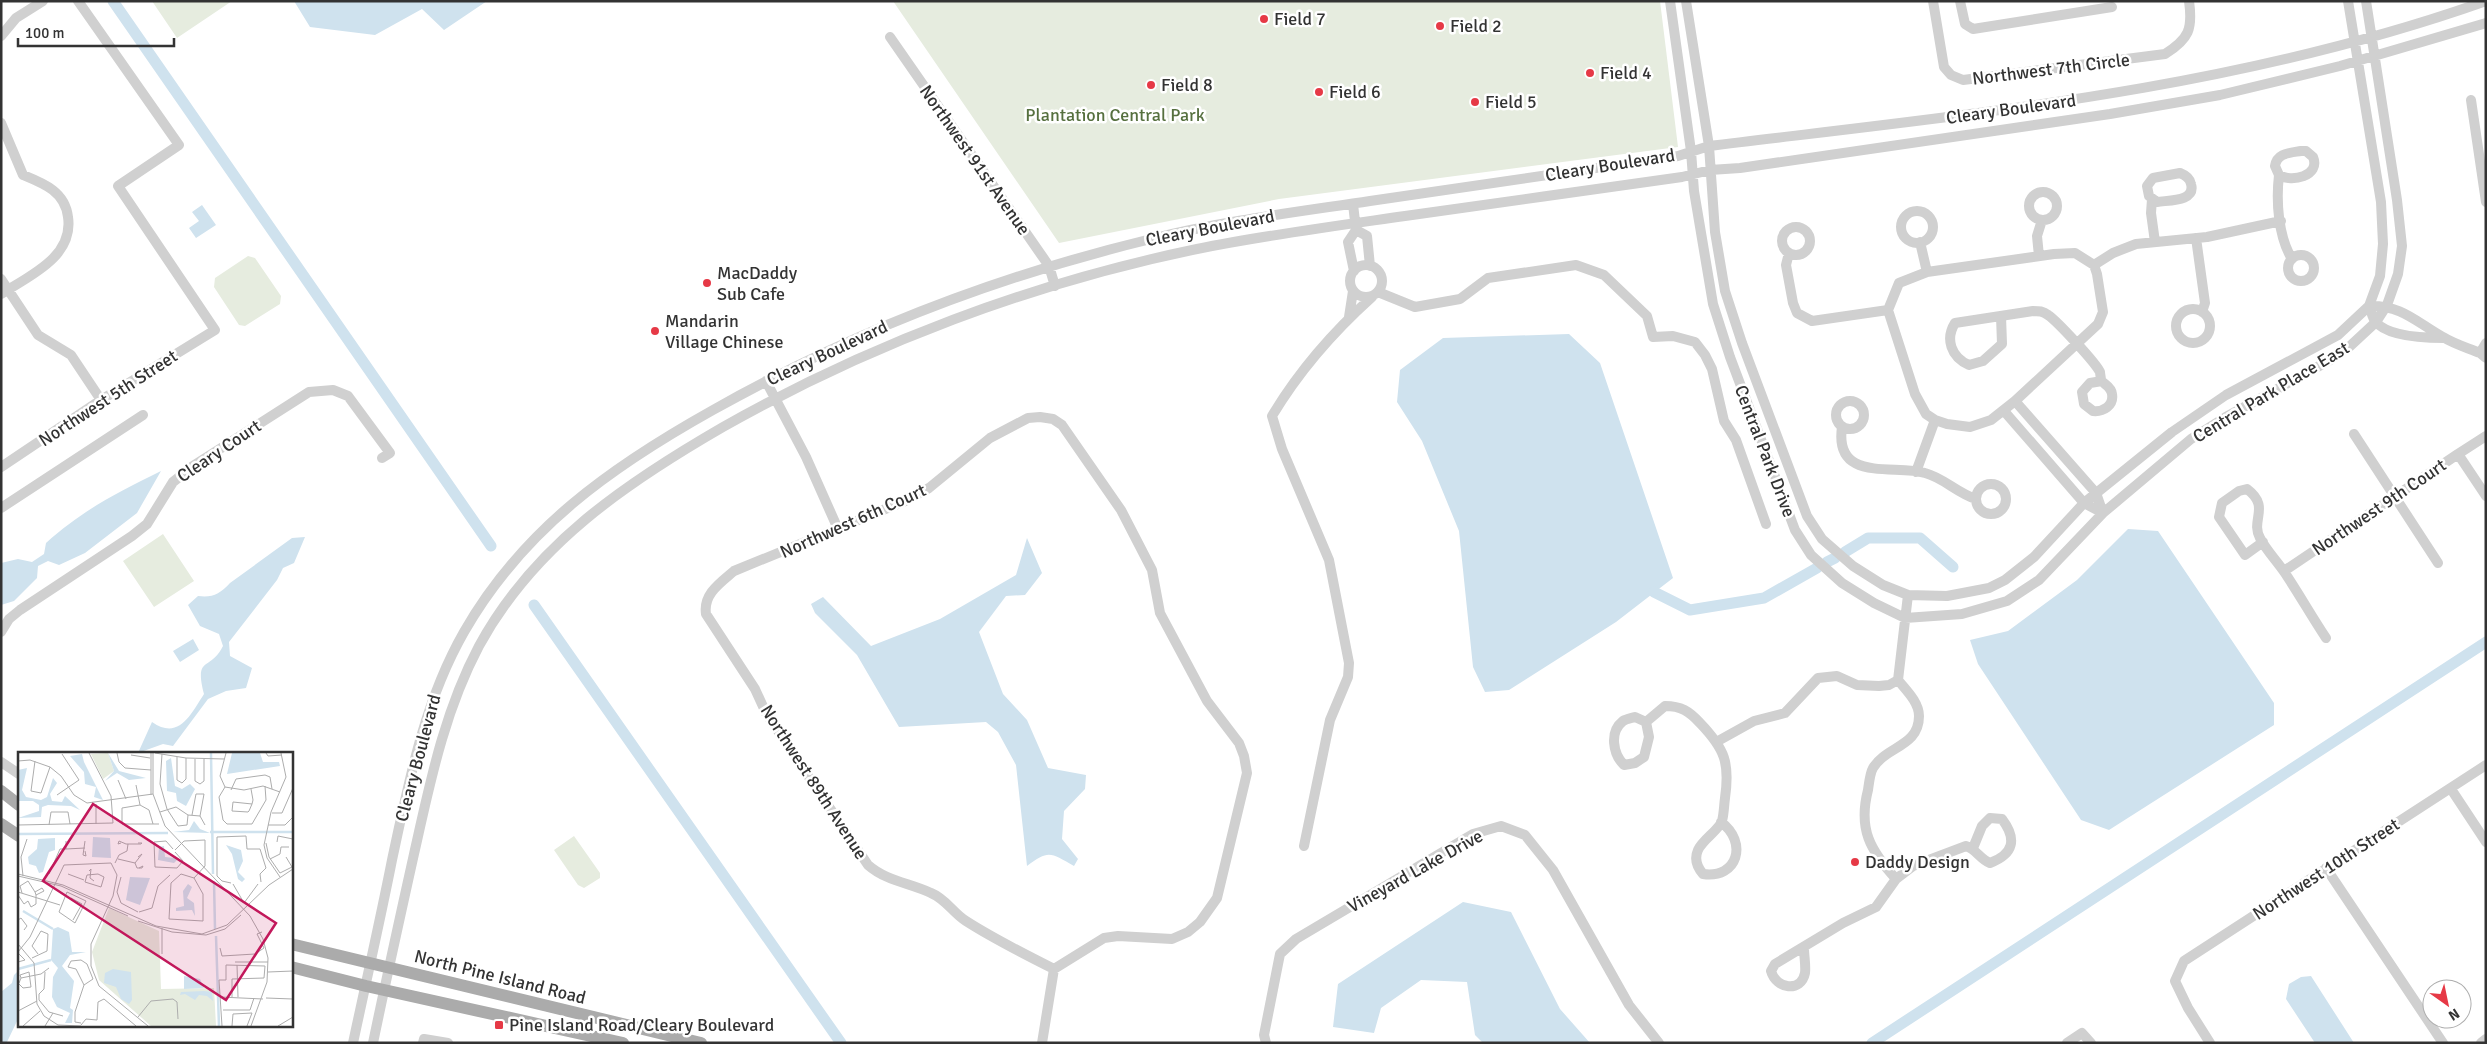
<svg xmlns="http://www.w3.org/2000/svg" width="2487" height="1044" font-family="Signika,sans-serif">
  <rect width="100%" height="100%" fill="#fff"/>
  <path fill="#e6ecdf" d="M152 1H232L177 38Z
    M893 1H1660L1678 147 1279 199 1059 243Z
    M248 256 255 258 281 296 280 304 245 326 239 325 214 287 215 278Z
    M163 534 194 581 154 607 123 561Z
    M574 836 600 873V878L584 888 578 885 554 850Z"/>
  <path fill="#cfe2ee" d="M294 1H487L444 30 422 9 375 35 310 27Z
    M202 205 216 225 196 238 189 228 199 221 192 212Z
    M1569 334 1600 363 1673 578 1616 622 1509 690 1485 692 1473 667 1459 531 1422 441 1397 402 1400 370 1443 338Z
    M161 471 137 513 85 553 59 565 48 561 38 566 37 578 14 601 1 605V563L18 559 32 562 44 554 46 543C83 510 116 493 161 471Z
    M2128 529 2158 531 2274 703V725L2109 830 2081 820 1978 664 1970 640 2008 631 2077 580Z
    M305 537 294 563 283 568 277 580 229 642 230 656 252 668 246 688 226 691 208 699 173 746 163 744 138 753 152 722C179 741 191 714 204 694 194 655 210 672 223 646L219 634 200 626 188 605 198 596C212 598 220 594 230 583L292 538Z
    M1027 538 1042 573 1025 595 1006 596 979 632 1003 694 1027 720 1048 768 1086 775 1085 789 1064 811 1062 839 1078 859 1074 866C1051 853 1049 849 1027 866L1016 765 998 732 986 722 899 727 857 655 815 613 811 604 823 597 871 646 940 619 1016 575Z
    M193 639 199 650 180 662 173 651Z
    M1463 902 1511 912 1560 1009 1590 1043H1483L1475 1035 1467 982 1421 980 1381 1008 1374 1033 1333 1027 1338 984Z
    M19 970V1017L7 1042 1 1043V992L12 983 14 975Z
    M2311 976 2354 1043H2315L2286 999 2289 984 2301 977Z"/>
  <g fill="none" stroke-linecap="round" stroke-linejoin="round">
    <path stroke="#cfe2ee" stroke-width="11" d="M113 1 491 546
      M1845 552 1868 538H1920L1953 567
      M1827 562 1835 558
      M1654 592 1690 610 1764 598 1817 568
      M534 605 841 1043
      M1872 1043 2486 642"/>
    <path stroke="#d0d0d0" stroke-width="10" d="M1670 1 1691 151 1694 191 1713 304 1730 357 1795 530 1811 555 1842 583 1874 603 1905 618 1962 614 2007 601 2039 580 2103 513 2191 439 2226 417 2332 359 2348 348 2376 322 2387 305 2398 274 2402 246 2397 200 2366 1
      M1686 1 1709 146 1715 232 1725 291 1742 343 1807 516 1822 539 1853 566 1883 585 1908 595 1947 596 1989 588 2005 580 2034 557 2084 503 2172 432 2226 395 2338 335 2369 306 2380 276 2383 244 2381 202 2348 1
      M1933 1 1944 67 1951 75 1963 80 2165 54C2189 39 2193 29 2189 1
      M1960 1 1965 24 1973 29 2112 7
      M1 36 16 18 43 1
      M890 37 1049 266 1055 286
      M2471 100 2486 202
      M1 123 23 175C45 184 65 192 68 217 74 257 29 276 1 294
      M2301 151H2306L2313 157C2321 176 2291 183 2279 175L2275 166C2277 153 2289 153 2301 151Z
      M2180 173C2185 175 2190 178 2191 184 2196 202 2168 200 2157 202L2149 196 2147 186 2153 178Z
      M2279 175C2276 201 2278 236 2292 259
      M2029 206a14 14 0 1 1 28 0a14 14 0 1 1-28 0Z
      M2152 199 2151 213 2155 242
      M1353 204 1356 230 1348 242 1354 271
      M1901 227a16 16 0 1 1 32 0a16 16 0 1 1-32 0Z
      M1782 241a14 14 0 1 1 28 0a14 14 0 1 1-28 0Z
      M1356 230 1367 236 1370 266
      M2196 238 2205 303 2202 312
      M1920 242 1927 272
      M1789 253 1786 265 1793 303 1797 313 1812 321 1888 310
      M2075 253 2094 265 2097 274 2103 312 2098 324 2015 401 1991 420 1970 427 1947 424 1935 420 1926 414 1915 394 1888 310 1899 283 1927 272 2054 254Z
      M2288 268a13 13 0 1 1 26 0a13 13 0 1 1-26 0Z
      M2039 256 2037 236 2042 220
      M1350 281a16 16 0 1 1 32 0a16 16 0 1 1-32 0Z
      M2094 265 2113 253 2136 244 2207 237 2281 221
      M1 279 38 335 71 355 101 400
      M1378 292 1415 307 1460 299 1488 278 1576 265 1604 275 1647 316 1653 337 1673 336 1695 342 1705 355 1712 369 1724 421 1736 440 1766 524
      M2176 326a17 17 0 1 1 34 0a17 17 0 1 1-34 0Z
      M2001 316 2002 344 1983 361 1969 365C1951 357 1945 339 1955 323L2033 311C2039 311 2043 311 2048 315 2057 321 2095 362 2100 372 2100 373 2101 379 2101 380 2104 385 2111 386 2112 394 2114 406 2103 412 2093 411L2084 404 2082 392 2090 383 2102 381
      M1349 317 1353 291
      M2444 338C2426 338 2387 337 2375 321 2372 317 2371 310 2369 306 2402 305 2416 322 2443 337 2454 344 2468 348 2480 353
      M2486 343 2480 353 2486 358
      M766 381 806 457 838 529
      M2015 401 2096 493 2103 513
      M1836 415a14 14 0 1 1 28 0a14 14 0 1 1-28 0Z
      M2004 411 2084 503 2103 513
      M1842 427C1834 483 1894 464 1925 473 1944 478 1957 493 1976 499
      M2354 434 2438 563
      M2458 454 2486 436
      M1 467 101 400 215 330 118 186 179 145 78 1
      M1916 472 1935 420
      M1976 499a15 15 0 1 1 30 0a15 15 0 1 1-30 0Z
      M1 508 143 415
      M2263 542 2245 555 2219 517 2222 503 2239 491 2247 489C2271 507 2250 520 2260 538 2266 550 2277 561 2285 573 2299 594 2312 617 2326 638
      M2284 571 2458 454 2486 496
      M1 632 9 619 20 610 132 536 147 524 173 482 193 466 309 392 333 390 348 396 390 453 382 458
      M1898 680 1908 595
      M1646 722 1649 737 1644 757 1635 763 1624 765C1613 754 1609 732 1623 721 1626 719 1632 718 1635 717L1646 722 1665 706C1681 706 1689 711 1700 723 1725 749 1730 763 1725 798 1724 805 1724 814 1722 821 1718 831 1703 839 1698 850 1694 859 1697 867 1703 874 1738 879 1748 842 1721 822
      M1718 741 1754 721 1785 713 1818 678 1837 676 1857 685 1879 686 1889 685 1898 680
      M1 762 19 774
      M2451 789 2486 842
      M1304 846 1330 720 1348 677 1349 663 1329 560 1282 449 1272 416C1299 371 1333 332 1372 297
      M2326 868 2443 1043
      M1896 879C1870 850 1858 829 1868 790 1869 783 1870 773 1873 768 1886 746 1919 747 1919 716 1919 702 1906 690 1898 680
      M1804 948C1804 956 1806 966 1805 973 1801 993 1776 989 1771 971L1775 964 1843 923 1876 907 1896 879 1913 866 1966 846C1976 849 1980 859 1990 863 2014 854 2017 839 2002 819L1990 818 1982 826 1973 848
      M353 1043C366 982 380 921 392 860 409 781 424 702 464 632 523 529 611 467 713 410 850 333 998 276 1151 239 1223 221 1297 212 1370 201 1473 186 1576 171 1678 156L1709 146C1971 114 2235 90 2486 1
      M373 1043C386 980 400 917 414 854 430 783 444 712 479 646 534 545 626 483 723 427 870 344 1032 283 1197 249 1266 235 1335 226 1405 216 1497 203 1590 190 1682 177L1710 170 1740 168 2110 114 2220 95 2340 66 2486 23
      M423 1043 424 1039 448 1043
      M1042 1043 1054 969C1024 954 994 939 966 921 953 913 946 899 931 893 910 883 886 881 868 865L766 713 755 689 706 614C703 594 720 583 734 571L905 501 929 488 990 438 1028 418 1040 417 1053 419 1062 425 1121 510 1152 570 1160 613 1207 701 1239 743 1244 756 1247 773 1217 898 1200 922 1188 932 1172 939 1118 936 1104 938 1054 969
      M1266 1043 1264 1035 1280 954 1296 939 1473 834 1501 826 1525 835 1553 870 1629 1005 1659 1043
      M2067 1043 2082 1033 2091 1043
      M2210 1043 2188 1008 2175 981 2184 961 2486 765
      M2481 1043 2486 1039"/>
    <path stroke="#ababab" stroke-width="12" d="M1 791 19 805
      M1 824 19 836
      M291 944 701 1043
      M291 967 366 986 623 1043"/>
  </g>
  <g fill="#e63946" stroke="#fff" stroke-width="2">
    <circle cx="1264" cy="19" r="5"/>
    <circle cx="1440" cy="26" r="5"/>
    <circle cx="1590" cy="73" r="5"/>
    <circle cx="1151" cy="85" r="5"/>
    <circle cx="1319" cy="92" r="5"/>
    <circle cx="1475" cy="102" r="5"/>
    <circle cx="707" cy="283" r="5"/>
    <circle cx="655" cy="331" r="5"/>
    <circle cx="1855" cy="862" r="5"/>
    <rect x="494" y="1020" width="10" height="10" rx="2.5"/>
  </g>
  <g text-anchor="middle" stroke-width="5" stroke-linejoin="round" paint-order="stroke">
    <g font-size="18" fill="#333" stroke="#fff" text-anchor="start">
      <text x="1274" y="25">Field 7</text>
      <text x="1450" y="32">Field 2</text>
      <text x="1600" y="79">Field 4</text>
      <text x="1161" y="91">Field 8</text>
      <text x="1329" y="98">Field 6</text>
      <text x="1485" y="108">Field 5</text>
      <text x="717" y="279">MacDaddy<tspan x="717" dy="21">Sub Cafe</tspan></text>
      <text x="665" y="327">Mandarin<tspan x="665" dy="21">Village Chinese</tspan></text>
      <text x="1865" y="868">Daddy Design</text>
      <text x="509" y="1031">Pine Island Road/Cleary Boulevard</text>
    </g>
    <g font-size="18" fill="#333" stroke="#fff">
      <text transform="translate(2051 69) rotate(-7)" y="6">Northwest 7th Circle</text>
      <text transform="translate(2011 109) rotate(-8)" y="6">Cleary Boulevard</text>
      <text transform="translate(975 160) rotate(55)" y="6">Northwest 91st Avenue</text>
      <text transform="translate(1610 165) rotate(-9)" y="6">Cleary Boulevard</text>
      <text transform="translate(1210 228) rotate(-11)" y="6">Cleary Boulevard</text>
      <text transform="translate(827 353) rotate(-25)" y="6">Cleary Boulevard</text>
      <text transform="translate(2271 392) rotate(-31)" y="6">Central Park Place East</text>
      <text transform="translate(108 398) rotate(-33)" y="6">Northwest 5th Street</text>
      <text transform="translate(219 451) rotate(-34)" y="6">Cleary Court</text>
      <text transform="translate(1765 451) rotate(69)" y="6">Central Park Drive</text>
      <text transform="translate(2379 507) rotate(-34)" y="6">Northwest 9th Court</text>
      <text transform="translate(853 521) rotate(-24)" y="6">Northwest 6th Court</text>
      <text transform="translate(418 758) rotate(-75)" y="6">Cleary Boulevard</text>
      <text transform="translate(814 782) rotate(57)" y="6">Northwest 89th Avenue</text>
      <text transform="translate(2326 869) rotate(-33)" y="6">Northwest 10th Street</text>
      <text transform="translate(1415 871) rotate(-29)" y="6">Vineyard Lake Drive</text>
      <text transform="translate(500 977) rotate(14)" y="6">North Pine Island Road</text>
    </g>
    <g font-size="18" fill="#56703f" stroke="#fff">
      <text x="1115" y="121">Plantation Central Park</text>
    </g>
  </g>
  <g transform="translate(18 752)">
    <rect width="275" height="275" fill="#fff"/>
    <path d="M90 1 96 19 85 27 73 2ZM91 156 141 179 143 237 196 236 198 274H133L81 228 74 200Z" fill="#e6ecdf"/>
    <path d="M90 1 101 19 128 26 111 28 99 21 87 29 96 19ZM214 1H242L245 10H261L262 14 209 22ZM64 2 66 10 85 48 76 45 78 35 67 32 66 20 52 4ZM153 6 157 34 164 37 172 32 177 37 168 54 159 49 158 41 149 39 148 9ZM9 16 4 38 8 45 23 48 29 45 35 26 39 31 32 42 34 49 44 50 47 44 62 58 53 54 30 53 24 55 23 65 0 66 21 59V53L15 49H0V18ZM176 69 182 77 192 81 155 80 171 78ZM75 85 92 86 93 106 74 105ZM37 86V98L31 100 25 120 21 121 18 114 11 112 10 105 19 97 20 87ZM208 93 223 98 225 109 220 120 227 127 224 130 220 127 214 102ZM146 94 147 105 156 106 159 108 156 111 140 108 141 95ZM112 125 132 126 122 153 108 148ZM170 132 174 135 169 146 176 151 177 164 174 158 158 159V156L166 154 165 139ZM40 175 51 180 54 200H68L52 203 44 214 56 229 52 256 55 258 54 271H47L52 261 39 255 34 245 35 225 40 216 33 208 35 177ZM95 217 113 220 114 248 111 252 103 247 98 235 86 231 87 221ZM166 224 182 227 186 236 166 237ZM186 239 194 240 195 249 189 244 181 243 177 248 167 242 162 243 163 240Z" fill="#cfe2ee"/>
    <path fill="none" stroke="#cfe2ee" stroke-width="2.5" d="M193 1 195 122M192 80H275M0 82 150 81M196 129 197 177M5 159 35 177M198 184 201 274M0 217 33 208"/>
    <path fill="none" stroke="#adadad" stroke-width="1" d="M99 1 101 10 107 16 133 18M135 1V42L147 74 232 164 245 187 250 206 249 230 233 274M137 1 168 6 206 7M208 1 202 24 207 35 226 38 245 34 262 40M248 1 250 4 264 3M144 2 142 32 149 57 160 74 169 73 170 63M113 3 132 6M159 5V28L164 31 168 27V6M177 7V29L182 32 186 29V7M0 9 12 8 32 15 43 24 56 43 69 51 135 42M17 9 13 39 23 41 32 15M100 28 108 47M118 33 122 53M207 35 201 45 205 68 209 72H234L248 48 247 34M233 37 235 48 234 52 231 59 230 60 214 59 215 50 234 52M213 38 218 27 247 23 252 25 254 37M39 43 61 28 44 2M133 43V1M78 52V72M122 53 104 56V72H141M122 53 131 58 135 72M142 60 158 55 170 63 182 64M254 61H264L275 36M174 63 178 42H186L182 64 187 73M0 73 95 71 93 44 71 1M31 73 33 60H50L52 72M250 73H267L275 65M48 89V97L67 96M67 89 65 103 68 104 67 99M259 90 260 84 275 87M103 91 100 92 101 89 108 92H123L124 91H120M248 91 251 105 262 121 274 115 268 105M155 97 148 89 136 90 137 115 159 116 165 109 157 100M157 98 166 89 187 88V114L176 126 185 142V169L151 167 153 131 163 122 176 126M100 107 117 111 119 116H124L125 114 121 116M252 107 262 102 263 95H271M97 111 101 103 109 99 110 92M117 111 124 102 120 105M71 119 73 117 72 126 76 129M0 122 45 133 138 174 184 182 209 173 251 133 275 117M31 122 42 97H48M50 122 66 128M80 122 86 125 83 135 67 130 69 123ZM0 124 43 134 110 164M5 124 3 105 9 87M103 125 99 140 103 151 120 160M262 125 249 106 246 93 253 60 268 25 263 1M213 131 204 129 199 124V85L228 84 229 97H242L248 116 242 122 243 130M215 132 226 151 240 132M0 140 42 153M49 140 68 149 57 171 41 160ZM4 141 2 134 10 129 17 140M0 143 6 152 10 149 13 155 18 152V143L26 139 24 136 17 140 18 143M53 146 64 152 55 168M121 160 134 156 140 134 152 123M0 168 3 166 9 174 6 178M120 169 154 180 188 183 207 177 223 163M144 176V202M0 192 16 211 19 252 26 264 40 273 63 274M202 196 204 204 237 202 246 196 239 182 244 180M0 200 12 185 46 113 93 111 99 123 95 144 73 192V214L81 234 130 274M0 201 7 208 0 210M14 206 29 199 30 182 23 179 14 194 20 202M217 210H250M219 213 220 245M27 220 26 237 21 242V248L31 260 45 264M250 220 275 219M1 231 3 226 23 222 31 216M1 232 5 236 13 235 11 220 2 223 3 226M202 245 245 247M248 246 275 247M205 258H232L236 246M0 259 19 249M120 265 133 249 155 247 159 250 160 267M79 268 80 250 86 247 118 274M63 271 57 270V260L66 233 58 217 50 215 53 209 63 208 69 212 75 227 66 233M63 273 68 267 79 268M5 274 22 259M27 274 35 261M204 274 201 228H208V213L247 214 246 226 214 227V245M214 274 215 262 234 261 229 274M260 274 275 265"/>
    <path fill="#c2185b" fill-opacity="0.15" stroke="#c2185b" stroke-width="2.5" d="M75 52 258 171 208 248 25 129Z"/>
    <rect width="275" height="275" fill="none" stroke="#333" stroke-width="2.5"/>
  </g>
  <rect width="2487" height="1044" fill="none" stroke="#333333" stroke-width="5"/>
  <g transform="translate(2447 1004) rotate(147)"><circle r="24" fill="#ffffff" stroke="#adadad"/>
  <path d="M0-4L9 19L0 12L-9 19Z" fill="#e63946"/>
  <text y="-8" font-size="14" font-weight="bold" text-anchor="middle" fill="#333333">N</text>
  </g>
  <path d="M18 38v8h156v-8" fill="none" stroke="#333333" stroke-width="2.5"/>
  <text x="25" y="38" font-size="15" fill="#333333" stroke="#ffffff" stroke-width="4" paint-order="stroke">100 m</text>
</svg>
